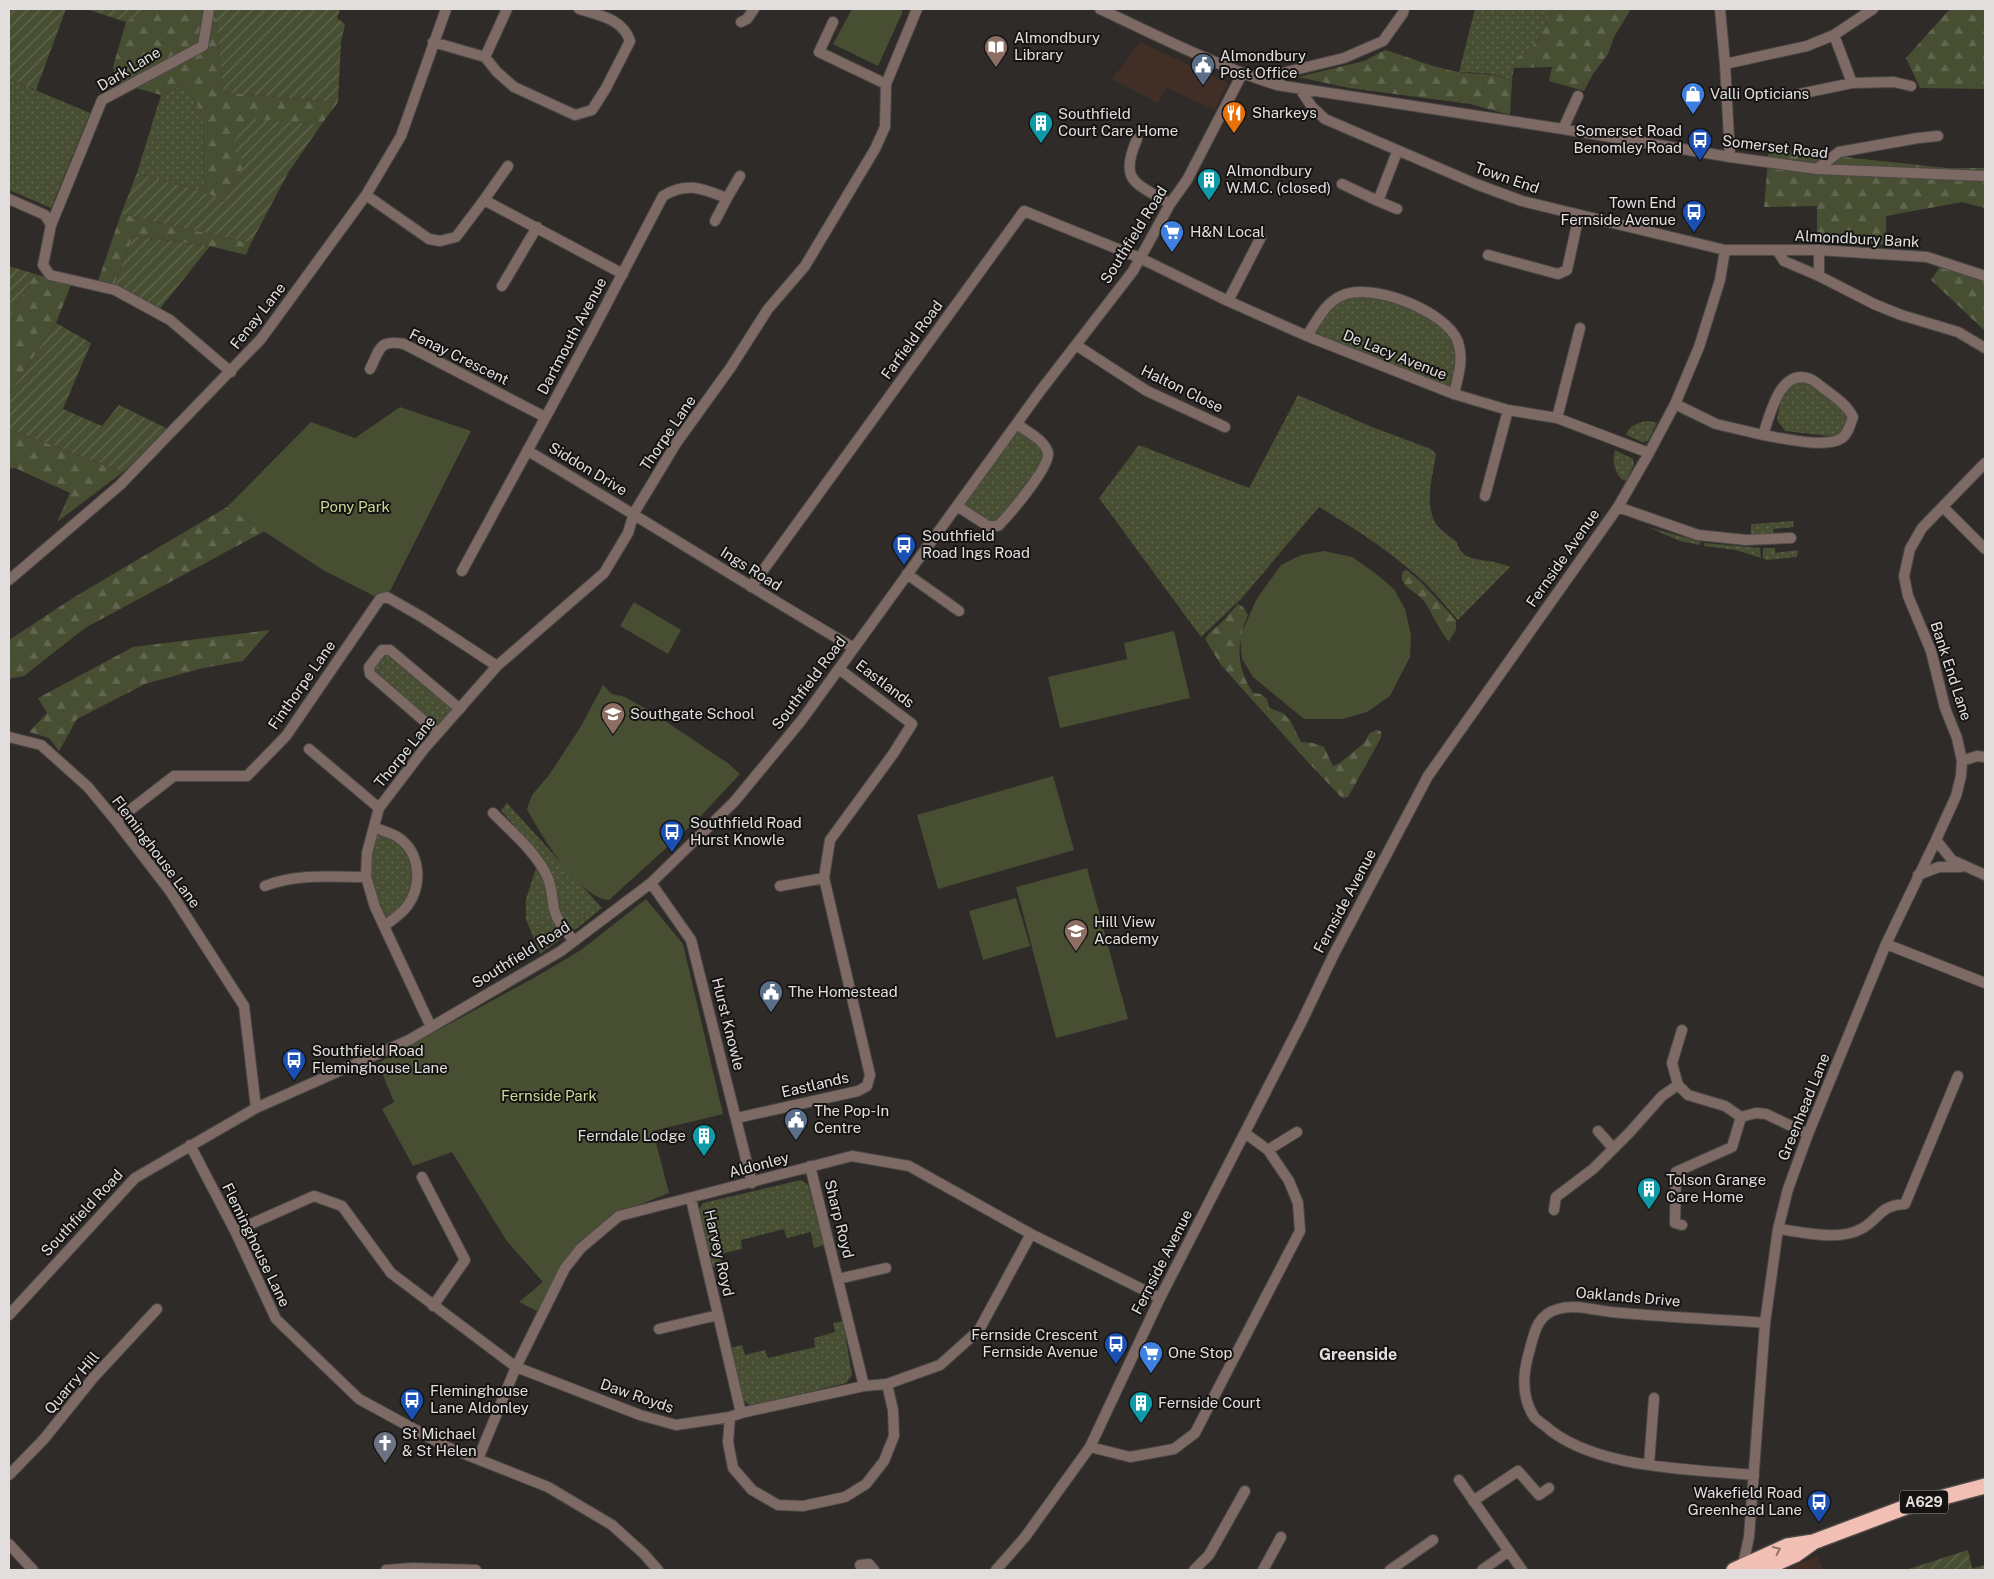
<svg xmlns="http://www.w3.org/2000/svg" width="1994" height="1579" font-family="'Public Sans',sans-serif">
  <defs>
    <pattern id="grass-dots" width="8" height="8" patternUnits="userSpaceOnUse" patternTransform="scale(1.25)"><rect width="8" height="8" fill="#474e32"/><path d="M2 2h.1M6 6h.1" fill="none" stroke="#61674f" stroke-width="1.8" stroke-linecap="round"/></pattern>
    <pattern id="forest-firs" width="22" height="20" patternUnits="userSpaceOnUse" patternTransform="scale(1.25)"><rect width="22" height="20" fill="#474e32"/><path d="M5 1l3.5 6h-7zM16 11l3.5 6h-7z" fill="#61674f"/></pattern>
    <pattern id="garden-furrows" width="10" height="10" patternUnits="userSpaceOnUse" patternTransform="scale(1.25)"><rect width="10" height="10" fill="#474e32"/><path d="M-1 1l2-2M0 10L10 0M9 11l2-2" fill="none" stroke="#61674f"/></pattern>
  </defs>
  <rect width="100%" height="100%" fill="#2f2b29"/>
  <path fill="#412e27" d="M1140 42 1228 83 1215 110 1167 88 1158 103 1112 79Z
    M1817 1556 1824 1570H1784Z"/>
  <path fill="url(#grass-dots)" d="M1475 9H1553C1548 18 1545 29 1539 38 1526 59 1515 49 1512 81 1496 72 1477 73 1459 72Z
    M9 79 90 113 51 208 9 190Z
    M183 85 203 114 204 192 137 173 161 95Z
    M1365 292 1420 308 1457 340 1454 394 1307 336 1326 306Z
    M1810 381 1846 406 1849 421 1843 434 1829 436 1785 431 1777 420 1781 396 1792 383Z
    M1298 395 1372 427 1431 449 1436 454C1433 475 1425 500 1434 520 1437 529 1450 536 1457 542 1461 561 1480 559 1494 562 1500 563 1505 565 1510 567L1458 620C1447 608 1437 595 1425 583 1394 554 1356 529 1319 507L1241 599 1201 637 1099 498 1139 445 1249 488Z
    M1649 421 1657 423 1648 441 1642 442 1626 435C1629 425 1639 422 1649 421Z
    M1020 423 1048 454 998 526 957 506Z
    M1615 450 1633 459 1634 465 1626 481 1621 479C1614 470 1612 462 1615 450Z
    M1793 521 1794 527 1773 529V534L1751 535V524Z
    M1648 527 1701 542 1700 545 1680 541Z
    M1704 543 1760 548 1761 558 1736 550 1704 546Z
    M1763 548H1775V553L1798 550 1797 557 1766 560 1763 558Z
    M382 650H390L460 709 438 733 370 674Z
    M507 803 602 908 575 930C554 914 562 912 556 890 554 880 549 870 544 861 532 843 515 827 501 810Z
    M374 827 398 837 414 857 413 895 384 926 375 907 367 853Z
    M537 865 549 894V909L562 938 540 954 526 919V899Z
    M801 1180 808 1185 824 1245 814 1248 811 1232 787 1238 784 1229 741 1240 742 1249 720 1254 722 1264 713 1267 698 1210 703 1203Z
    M843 1321 852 1375 846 1383 751 1406 743 1400 731 1348 742 1345 745 1355 765 1350 768 1358 815 1347 814 1338 835 1332 833 1323Z"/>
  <path fill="url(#forest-firs)" d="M147 9H203L198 43 123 84 116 81 113 67 126 22Z
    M214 9H215L223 92 338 102 321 125 249 119 245 163 224 201 204 192 203 114 183 85 161 95 132 87 208 50Z
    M1553 9H1631L1614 37 1608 54 1593 74 1584 91 1549 81 1552 67 1513 68 1520 55 1530 49 1539 39Z
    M1950 9H1985V89L1920 88 1906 58Z
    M1385 50C1409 57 1434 68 1459 72 1478 75 1495 72 1512 81L1510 115 1470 104 1349 88 1298 77 1364 61Z
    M1769 149 1947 168H1985V208L1962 202 1886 216V245L1817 240V206L1764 207Z
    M121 214 251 243 246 255 210 246 133 236 114 285 98 281Z
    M1946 258 1985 270V331L1931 280Z
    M35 274 71 285 56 323 9 394V319Z
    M9 429 123 472 57 522 70 493 15 468 9 469Z
    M227 507 265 531 85 628 24 676 9 679V640L76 596Z
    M1407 570 1421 582 1456 620V630L1449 641C1442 636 1431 610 1423 600 1415 590 1397 586 1403 571Z
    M1238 604 1243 607 1248 615C1236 642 1236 668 1253 693L1261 694 1267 699 1269 708 1283 713 1290 720 1301 742 1313 743 1324 747 1333 766 1340 763 1364 743 1370 733 1376 730 1381 731V738L1348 797 1342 798 1307 761 1221 665 1205 639 1209 633 1221 623Z
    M270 630 243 661 203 668 145 684 77 719 59 751 49 738 29 732 47 713 38 698 133 647Z"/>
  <path fill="#474e32" d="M852 9H899L903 11 878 66 833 44Z
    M400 407 471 431 390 591 374 596 323 570 227 507 311 422 355 438Z
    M1324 551 1352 557 1375 573 1394 589 1405 609 1411 635 1410 657 1390 696 1367 712 1343 719H1304L1253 677 1242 659 1240 637 1256 600 1281 565 1301 555Z
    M634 602 681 630 668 654 620 626Z
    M1174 631 1190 698 1060 728 1048 677 1127 659 1124 643Z
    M603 685 612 694 625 697 655 714 729 764 740 774 697 820 609 900C579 898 540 834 527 809L532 795 549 775 580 728Z
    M1053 776 1074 850 938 889 917 815Z
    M1087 868 1128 1019 1056 1038 1016 887Z
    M1016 898 1030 946 983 960 969 911Z
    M646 899 683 944 723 1114 653 1131 669 1193 616 1214 580 1241 559 1272 537 1311 519 1302 543 1282 506 1240 452 1152 413 1166 382 1109 394 1102 378 1063 539 975 581 950Z"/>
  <path fill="url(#garden-furrows)" d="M9 9H66L36 90 9 79Z
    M86 9H147L126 22Z
    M215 9H340L337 18 345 24 341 42 338 102 223 92Z
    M249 118 321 125 288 173 251 243 121 214 137 173 204 192 224 201 245 163 231 147Z
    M133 236 210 246 159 310 114 285Z
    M9 266 35 274 9 319Z
    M56 323 91 343 63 409 102 426 119 405 170 430 123 472 9 429V394Z
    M1968 1550 1972 1568 1985 1565V1570H1905Z"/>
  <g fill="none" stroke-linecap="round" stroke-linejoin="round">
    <g stroke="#4b4846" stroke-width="12">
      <path id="street" d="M1100 9C1158 36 1216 66 1277 85L1563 129 1730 157 1817 169 1985 176
        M1720 9 1725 64 1730 157
        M741 22 747 19 754 9
        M833 22 819 52 886 84
        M1834 35 1852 83 1894 82 1911 86
        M433 42 485 57 497 72 514 87 575 115 592 110 606 88 630 41C623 19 599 15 579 9
        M485 57 507 9
        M1725 64 1807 46 1834 35 1873 9
        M1277 85 1282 73 1344 58 1383 41 1403 13 1404 9
        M1300 89 1312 107 1325 119 1476 184 1522 201 1725 250H1819L1927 257 1985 276
        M1790 96 1852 83
        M1563 129 1578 96
        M1137 139C1118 183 1137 183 1170 204
        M1817 169 1839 152 1918 138 1938 136
        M1342 184 1378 201 1397 152
        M366 195 429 239 440 241 456 237 484 200 623 274
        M9 199 45 215 51 225 43 265 50 275 115 290 170 320 231 372
        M484 200 508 166
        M1378 201 1397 209
        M715 221 727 198
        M51 225 102 100 203 46 209 9
        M1777 250 1784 261 1819 276 1874 304 1901 315 1958 332 1985 348
        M1488 255 1558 274 1567 270 1579 215
        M1819 276V250
        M502 286 537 227
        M1228 301 1261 237
        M1307 336C1317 321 1324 304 1341 296 1370 281 1447 311 1458 342 1464 360 1458 376 1454 394
        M1076 345 1147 391 1225 427
        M370 369C380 350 378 339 404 344L545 417
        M1675 404 1716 424 1763 435C1770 415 1780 367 1810 379 1814 380 1819 385 1823 388 1835 397 1846 404 1853 417 1850 425 1848 434 1842 438 1825 449 1782 438 1763 435
        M1557 418 1580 328
        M528 451C638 516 745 584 854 648
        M1485 496 1508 410
        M957 506 988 526H998C1009 515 1050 467 1048 453 1045 440 1027 432 1017 424
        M1618 507 1698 535 1746 540 1791 538
        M1943 507 1985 549
        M462 571 593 330 663 196C687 181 703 189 727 198L740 176
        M907 574 959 611
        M9 580 120 485 261 339 366 195 401 136 446 9
        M751 587 1024 211 1140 258 1228 301 1307 336 1454 394 1508 410 1557 418 1649 453
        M438 733 370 674 369 667 382 650H390L460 709
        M9 737 41 745 88 787 116 821 170 891 244 1006 256 1108
        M309 749 379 808
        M1962 761 1977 756 1985 757
        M493 813C513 833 536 852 548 878 552 889 552 898 554 909 557 922 566 931 574 941
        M116 821 174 776H247L286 736 380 599 387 597 422 617 497 666
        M374 827C382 831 392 833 399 838 421 854 422 885 408 905 402 914 392 920 384 926
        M1936 840 1952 860 1985 875
        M1918 875 1939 867H1961
        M651 883 691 940 752 1183
        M265 886C296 873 333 877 366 877
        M780 886 824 878
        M1886 944 1985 983
        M431 1027 375 907 366 877 367 853 379 808 424 749 497 666 604 573 628 533 634 513 677 442 731 367 768 309 805 266 875 149 885 127 886 84 917 9
        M1682 1030 1672 1063 1678 1085 1688 1095 1725 1106 1741 1117 1756 1113 1766 1114 1808 1134
        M737 1118 858 1091 867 1086 870 1075 824 878 830 840 893 754 912 724 839 669
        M1598 1131 1613 1148
        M190 1145 235 1231 276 1319 359 1399 447 1447 548 1487 612 1525 644 1554 658 1570
        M1268 1150 1297 1132
        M810 1166 864 1386
        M422 1177 465 1260 433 1306
        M691 1199 741 1413
        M1554 1210 1556 1197 1593 1169 1630 1132 1662 1096 1678 1085
        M1682 1225 1675 1223 1676 1172 1732 1147 1741 1117
        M1778 1229C1803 1232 1839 1242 1863 1228 1881 1217 1879 1206 1905 1204L1958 1076
        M235 1231 314 1196 342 1206 391 1273 516 1367 640 1415 676 1425 730 1417 741 1413 864 1386 887 1384 940 1365 979 1330 1031 1234
        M838 1279 886 1268
        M9 1315 135 1178 256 1108 409 1040 561 951 651 883 734 802 801 721 1041 390 1133 271 1170 204 1187 180 1242 74
        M659 1329 718 1315
        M730 1417 728 1442 733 1468 752 1490 778 1505 803 1506 845 1497 866 1484 884 1461 894 1436 893 1410 887 1384
        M1090 1447 1130 1457 1174 1449 1195 1433 1300 1231 1298 1203 1289 1181 1268 1150 1245 1133
        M478 1459 516 1367 565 1268 581 1248 619 1216 852 1156 909 1166 1031 1234 1160 1298
        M1649 1464 1654 1398
        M9 1475 44 1439 93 1378 157 1309
        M1754 1475C1691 1469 1592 1469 1544 1425 1540 1422 1535 1419 1533 1415 1522 1397 1523 1375 1528 1356 1534 1336 1535 1315 1558 1309 1575 1304 1594 1310 1611 1312 1662 1317 1714 1319 1765 1323
        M1459 1480 1522 1570
        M1473 1501 1518 1471 1539 1495 1549 1488
        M9 1544 33 1570
        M860 1565 869 1564 874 1570
        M1742 1569 1749 1537 1765 1323 1778 1229 1788 1189 1808 1134 1886 944 1936 840 1956 796 1961 776 1962 761 1957 738 1945 708 1931 651 1908 596 1904 576 1910 549 1922 528 1985 463
        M386 1570 413 1568 476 1570
        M996 1570 1025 1537 1090 1447 1160 1298 1303 1019 1334 954 1428 776 1618 507 1649 453 1675 404 1699 347 1720 280 1725 250
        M1194 1570 1209 1555 1245 1491
        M1263 1570 1281 1537
        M1390 1570 1433 1540
        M1482 1570 1509 1551"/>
    </g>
    <g stroke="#4b4846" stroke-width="18">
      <path id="highway" d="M1734 1570 1787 1546 1813 1542 1906 1507 1985 1486
        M1761 1570 1795 1555 1812 1543"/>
    </g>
    <use href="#street" stroke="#7e6a65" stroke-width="10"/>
    <use href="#highway" stroke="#f2bfb4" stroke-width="15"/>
  </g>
  <defs><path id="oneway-chevron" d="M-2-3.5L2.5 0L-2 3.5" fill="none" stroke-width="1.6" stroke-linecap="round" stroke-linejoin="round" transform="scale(1.25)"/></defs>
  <use stroke="#8f726c" href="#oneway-chevron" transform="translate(1777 1550) rotate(-25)"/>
  <defs>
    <g id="library-pin" transform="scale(1.25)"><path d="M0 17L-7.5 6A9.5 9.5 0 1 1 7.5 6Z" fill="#8d6e63" stroke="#151413"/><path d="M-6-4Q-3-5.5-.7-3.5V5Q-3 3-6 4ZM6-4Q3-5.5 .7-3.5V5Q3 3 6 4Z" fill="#fff"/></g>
    <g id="civic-pin" transform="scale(1.25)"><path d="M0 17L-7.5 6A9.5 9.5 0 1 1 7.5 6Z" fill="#5c6f8a" stroke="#151413"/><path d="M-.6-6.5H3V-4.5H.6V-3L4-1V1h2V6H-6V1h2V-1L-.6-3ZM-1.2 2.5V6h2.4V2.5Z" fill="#fff"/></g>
    <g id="shop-pin" transform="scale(1.25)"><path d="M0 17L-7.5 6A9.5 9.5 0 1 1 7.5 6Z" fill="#3f7fe0" stroke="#151413"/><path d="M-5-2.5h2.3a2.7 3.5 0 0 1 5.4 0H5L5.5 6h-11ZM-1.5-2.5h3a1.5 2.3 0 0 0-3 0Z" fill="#fff"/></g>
    <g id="restaurant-pin" transform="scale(1.25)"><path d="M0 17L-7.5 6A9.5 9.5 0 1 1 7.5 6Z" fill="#e8710a" stroke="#151413"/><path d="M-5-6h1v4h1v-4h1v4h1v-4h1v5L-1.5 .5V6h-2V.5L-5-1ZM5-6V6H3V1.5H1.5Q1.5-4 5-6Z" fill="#fff"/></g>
    <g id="building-pin" transform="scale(1.25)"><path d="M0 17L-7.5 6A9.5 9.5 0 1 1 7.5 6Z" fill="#0f9aa8" stroke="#151413"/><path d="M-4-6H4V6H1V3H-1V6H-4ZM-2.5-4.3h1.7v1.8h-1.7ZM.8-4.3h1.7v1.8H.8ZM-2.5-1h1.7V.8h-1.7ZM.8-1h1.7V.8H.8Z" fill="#fff"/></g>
    <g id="bus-pin" transform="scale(1.25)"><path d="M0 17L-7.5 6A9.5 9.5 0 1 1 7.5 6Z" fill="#1a4fb4" stroke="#151413"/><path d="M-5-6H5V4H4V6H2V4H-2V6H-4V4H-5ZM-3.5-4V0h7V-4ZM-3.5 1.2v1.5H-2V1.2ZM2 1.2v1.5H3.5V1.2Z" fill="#fff"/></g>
    <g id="supermarket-pin" transform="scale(1.25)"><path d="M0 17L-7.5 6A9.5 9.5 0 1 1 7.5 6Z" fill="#3f7fe0" stroke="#151413"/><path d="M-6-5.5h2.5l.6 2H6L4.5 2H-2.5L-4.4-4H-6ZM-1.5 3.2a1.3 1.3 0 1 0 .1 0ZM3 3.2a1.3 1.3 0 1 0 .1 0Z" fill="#fff"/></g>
    <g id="school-pin" transform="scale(1.25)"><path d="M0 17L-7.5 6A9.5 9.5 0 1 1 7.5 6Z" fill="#8d6e63" stroke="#151413"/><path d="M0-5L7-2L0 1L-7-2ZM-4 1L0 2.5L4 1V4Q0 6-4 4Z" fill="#fff"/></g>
    <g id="church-pin" transform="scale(1.25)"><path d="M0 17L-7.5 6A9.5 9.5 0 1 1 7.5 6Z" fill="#6b7280" stroke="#151413"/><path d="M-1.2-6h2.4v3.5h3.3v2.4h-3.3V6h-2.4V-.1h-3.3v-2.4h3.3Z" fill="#fff"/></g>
  </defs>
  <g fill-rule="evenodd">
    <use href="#library-pin" x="996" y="47"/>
    <use href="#civic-pin" x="1203" y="65"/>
    <use href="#shop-pin" x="1693" y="94"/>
    <use href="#restaurant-pin" x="1234" y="113"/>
    <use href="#building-pin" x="1041" y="123"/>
    <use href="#bus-pin" x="1700" y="140"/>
    <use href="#building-pin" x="1209" y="180"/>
    <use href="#bus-pin" x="1694" y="212"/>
    <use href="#supermarket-pin" x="1172" y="232"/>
    <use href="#bus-pin" x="904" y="545"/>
    <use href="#school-pin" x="613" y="714"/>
    <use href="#bus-pin" x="672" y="832"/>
    <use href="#school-pin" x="1076" y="931"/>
    <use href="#civic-pin" x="771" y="992"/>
    <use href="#bus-pin" x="294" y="1060"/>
    <use href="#civic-pin" x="796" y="1120"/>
    <use href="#building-pin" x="704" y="1136"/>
    <use href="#building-pin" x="1649" y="1189"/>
    <use href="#bus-pin" x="1116" y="1344"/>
    <use href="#supermarket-pin" x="1151" y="1353"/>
    <use href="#bus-pin" x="412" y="1400"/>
    <use href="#building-pin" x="1141" y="1403"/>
    <use href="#church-pin" x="385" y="1443"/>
    <use href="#bus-pin" x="1819" y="1502"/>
  </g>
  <g text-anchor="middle" stroke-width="4" stroke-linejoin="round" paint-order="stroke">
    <rect fill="#151413" stroke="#a4a1a0" stroke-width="1" x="1900" y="1490.5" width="48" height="23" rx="4"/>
    <g font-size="14" font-weight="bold" fill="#e1dedd">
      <text x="1924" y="1507">A629</text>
    </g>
    <g font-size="15" fill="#e1dedd" stroke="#151413" text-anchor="start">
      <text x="1014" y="43">Almondbury<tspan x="1014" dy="17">Library</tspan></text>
      <text x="1220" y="61">Almondbury<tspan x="1220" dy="17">Post Office</tspan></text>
      <text x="1710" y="99">Valli Opticians</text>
      <text x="1252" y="118">Sharkeys</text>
      <text x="1058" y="119">Southfield<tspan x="1058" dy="17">Court Care Home</tspan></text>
      <text x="1682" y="136" text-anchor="end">Somerset Road<tspan x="1682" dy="17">Benomley Road</tspan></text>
      <text x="1226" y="176">Almondbury<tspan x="1226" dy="17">W.M.C. (closed)</tspan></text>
      <text x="1676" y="208" text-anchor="end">Town End<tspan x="1676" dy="17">Fernside Avenue</tspan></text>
      <text x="1190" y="237">H&amp;N Local</text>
      <text x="922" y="541">Southfield<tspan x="922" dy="17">Road Ings Road</tspan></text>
      <text x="630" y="719">Southgate School</text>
      <text x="690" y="828">Southfield Road<tspan x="690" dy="17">Hurst Knowle</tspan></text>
      <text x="1094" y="927">Hill View<tspan x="1094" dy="17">Academy</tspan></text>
      <text x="788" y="997">The Homestead</text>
      <text x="312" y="1056">Southfield Road<tspan x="312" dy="17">Fleminghouse Lane</tspan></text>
      <text x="814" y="1116">The Pop-In<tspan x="814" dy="17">Centre</tspan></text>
      <text x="686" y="1141" text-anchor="end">Ferndale Lodge</text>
      <text x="1666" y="1185">Tolson Grange<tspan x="1666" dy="17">Care Home</tspan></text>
      <text x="1098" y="1340" text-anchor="end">Fernside Crescent<tspan x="1098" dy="17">Fernside Avenue</tspan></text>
      <text x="1168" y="1358">One Stop</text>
      <text x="430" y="1396">Fleminghouse<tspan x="430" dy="17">Lane Aldonley</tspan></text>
      <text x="1158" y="1408">Fernside Court</text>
      <text x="402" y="1439">St Michael<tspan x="402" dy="17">&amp; St Helen</tspan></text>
      <text x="1802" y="1498" text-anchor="end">Wakefield Road<tspan x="1802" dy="17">Greenhead Lane</tspan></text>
    </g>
    <g font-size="15" fill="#e1dedd" stroke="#151413">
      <text transform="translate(129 69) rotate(-31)" y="5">Dark Lane</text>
      <text transform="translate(1775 147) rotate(7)" y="5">Somerset Road</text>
      <text transform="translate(1507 178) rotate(19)" y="5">Town End</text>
      <text transform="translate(1134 235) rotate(-58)" y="5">Southfield Road</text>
      <text transform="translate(1857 239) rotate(3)" y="5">Almondbury Bank</text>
      <text transform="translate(258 316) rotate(-52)" y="5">Fenay Lane</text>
      <text transform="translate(572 336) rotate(-62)" y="5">Dartmouth Avenue</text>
      <text transform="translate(912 340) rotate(-54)" y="5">Farfield Road</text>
      <text transform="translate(1395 355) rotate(22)" y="5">De Lacy Avenue</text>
      <text transform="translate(459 357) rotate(26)" y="5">Fenay Crescent</text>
      <text transform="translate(1182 389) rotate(26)" y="5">Halton Close</text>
      <text transform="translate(668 433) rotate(-56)" y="5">Thorpe Lane</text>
      <text transform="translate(588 469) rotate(31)" y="5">Siddon Drive</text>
      <text transform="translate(1563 558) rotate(-55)" y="5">Fernside Avenue</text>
      <text transform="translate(751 569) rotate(32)" y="5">Ings Road</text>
      <text transform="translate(1951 671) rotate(72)" y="5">Bank End Lane</text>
      <text transform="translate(809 683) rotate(-53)" y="5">Southfield Road</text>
      <text transform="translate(885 684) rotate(37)" y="5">Eastlands</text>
      <text transform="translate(302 685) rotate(-55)" y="5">Finthorpe Lane</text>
      <text transform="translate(405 752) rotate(-51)" y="5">Thorpe Lane</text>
      <text transform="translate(156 852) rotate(53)" y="5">Fleminghouse Lane</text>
      <text transform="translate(1345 901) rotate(-62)" y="5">Fernside Avenue</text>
      <text transform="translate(521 955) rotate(-32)" y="5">Southfield Road</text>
      <text transform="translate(728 1024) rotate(76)" y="5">Hurst Knowle</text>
      <text transform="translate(815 1085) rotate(-13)" y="5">Eastlands</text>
      <text transform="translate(1804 1107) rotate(-68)" y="5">Greenhead Lane</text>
      <text transform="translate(759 1165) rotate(-15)" y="5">Aldonley</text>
      <text transform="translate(82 1213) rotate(-47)" y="5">Southfield Road</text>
      <text transform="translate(839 1219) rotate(76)" y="5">Sharp Royd</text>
      <text transform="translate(256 1245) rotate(64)" y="5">Fleminghouse Lane</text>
      <text transform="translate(719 1253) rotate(77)" y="5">Harvey Royd</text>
      <text transform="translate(1162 1262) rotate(-63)" y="5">Fernside Avenue</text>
      <text transform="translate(1628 1297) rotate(5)" y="5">Oaklands Drive</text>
      <text transform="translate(72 1383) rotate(-50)" y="5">Quarry Hill</text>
      <text transform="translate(637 1396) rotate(19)" y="5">Daw Royds</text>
    </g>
    <g font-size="15" fill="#c9da97" stroke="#151413">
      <text x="355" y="512">Pony Park</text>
      <text x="549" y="1101">Fernside Park</text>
    </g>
    <g font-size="16" font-weight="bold" fill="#e1dedd" stroke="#151413">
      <text x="1358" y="1360">Greenside</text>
    </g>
  </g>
  <rect width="1994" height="1579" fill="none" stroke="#e1dedd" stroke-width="20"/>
</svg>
